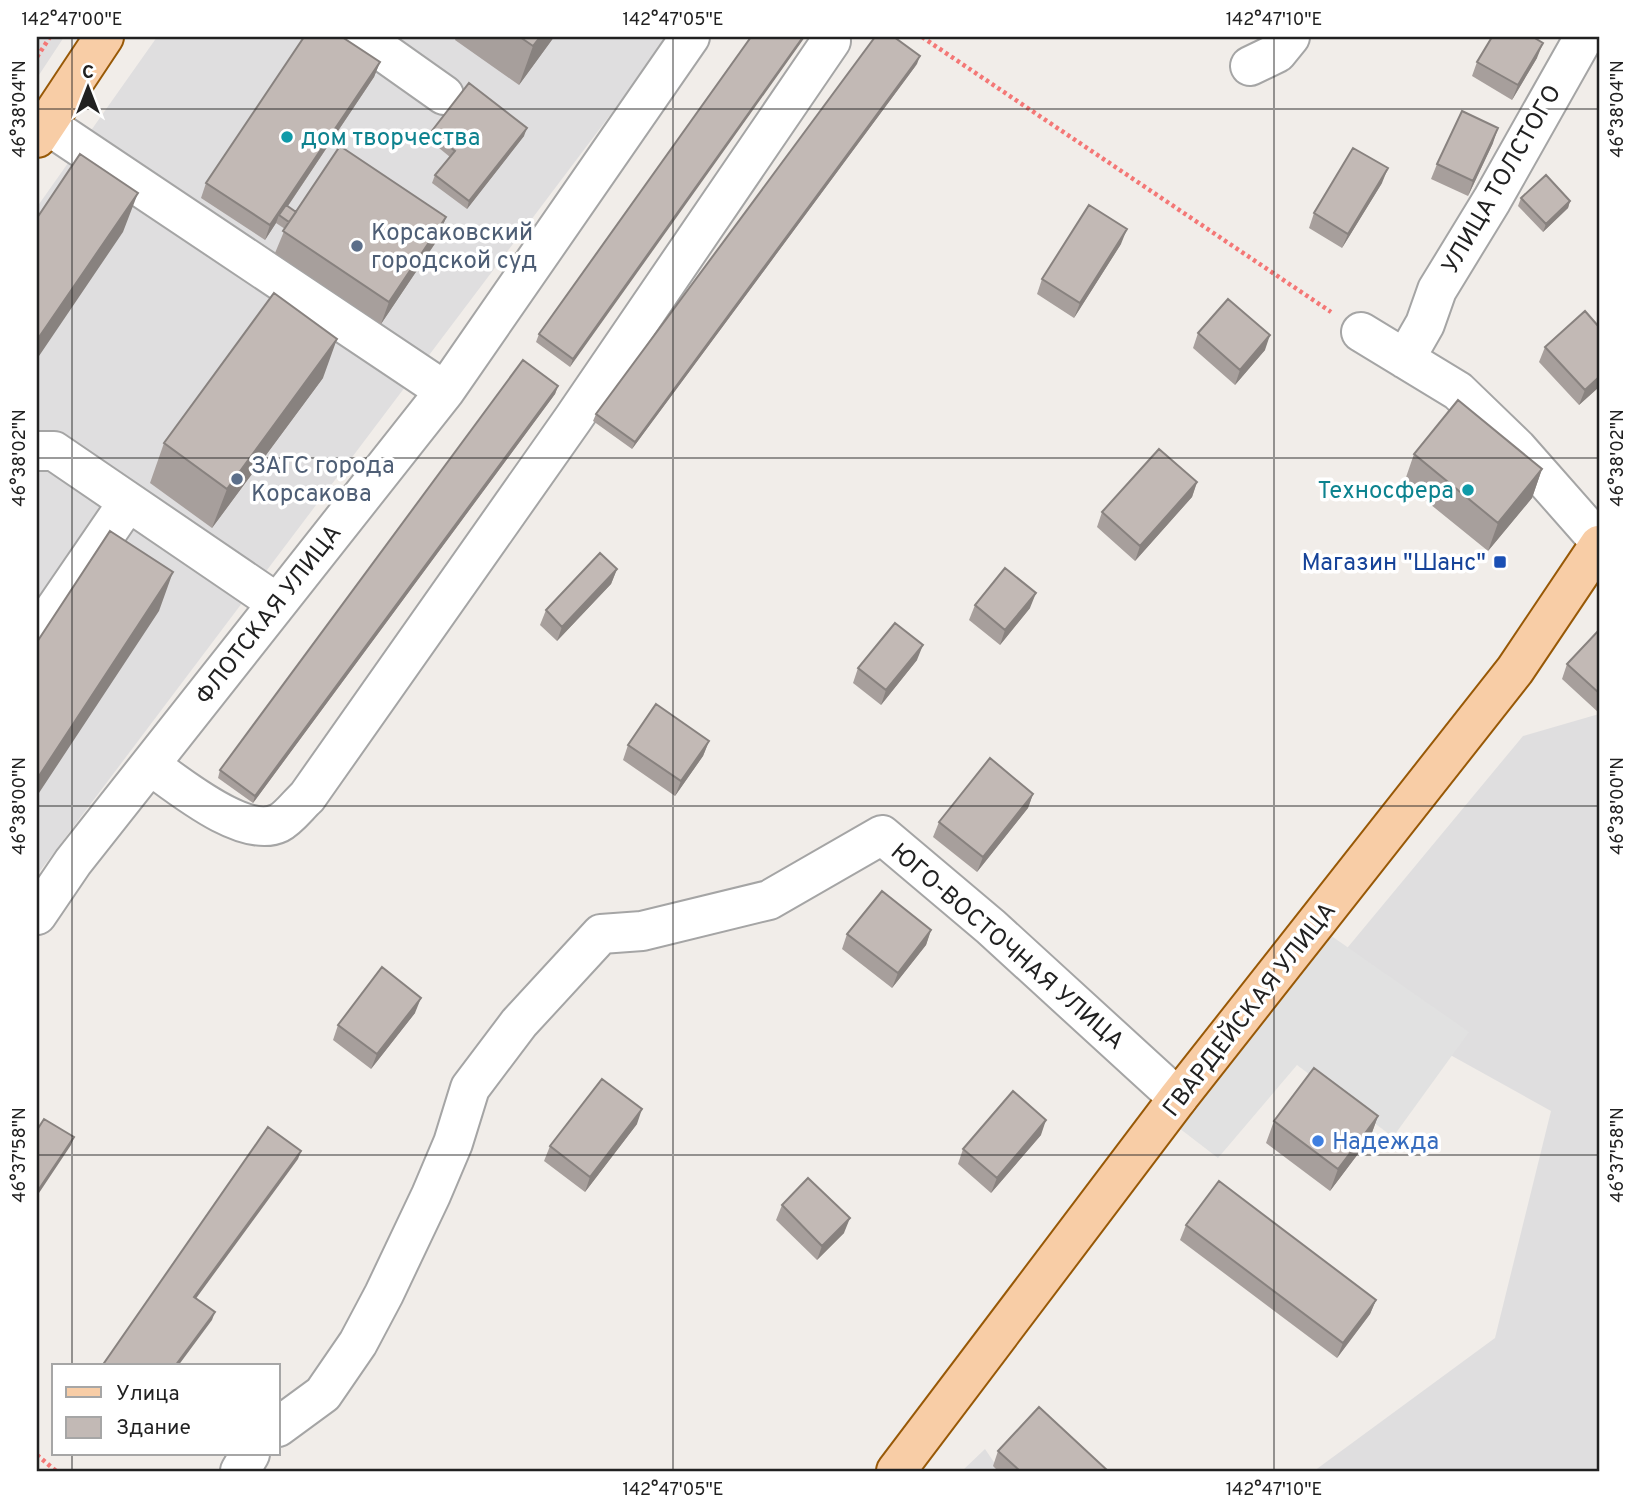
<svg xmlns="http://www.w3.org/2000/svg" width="1636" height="1508" font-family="Overpass,sans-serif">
  <rect width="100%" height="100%" fill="#f1ede9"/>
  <path fill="#dfdedf" d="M37 37H64L37 78Z
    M157 37H669L37 875V207Z
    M1599 714V1471H1314L1495 1338 1551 1111 1319 982 1523 736Z
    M985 1449 1000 1471H962Z"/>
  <path fill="#e1e1e1" d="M1330 935 1469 1032 1393 1137 1297 1065 1218 1158 1179 1128Z"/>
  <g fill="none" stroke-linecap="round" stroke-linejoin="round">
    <g stroke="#a5a5a5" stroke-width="42">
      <path id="minor" d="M362 37 444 95
        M1250 66 1277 53 1290 37
        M46 124 445 391
        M1361 332 1458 391 1517 448 1599 541
        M1405 359 1425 324 1437 290 1492 200 1584 37
        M37 451H54L277 603
        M37 635 128 502
        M150 765C177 784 244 840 279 823 289 818 299 804 307 797L573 419 831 41
        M37 915 73 862 445 391 690 37
        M278 1427 323 1394 358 1343 384 1294 431 1195 453 1143 470 1088 519 1023 601 934 642 931 769 900 882 835 991 927 1178 1098
        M240 1471 250 1454"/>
    </g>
    <g stroke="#985907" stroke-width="42">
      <path id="major" d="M37 138 104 37
        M896 1471 1178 1098 1515 670 1599 545"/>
    </g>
    <path stroke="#f47776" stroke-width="4.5" stroke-dasharray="3.5 3.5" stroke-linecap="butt" d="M922 37 1331 312
      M37 57 50 37
      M37 1455 56 1471"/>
    <use href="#minor" stroke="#fff" stroke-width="38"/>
    <use href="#major" stroke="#f8cda6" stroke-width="38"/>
  </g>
  <path fill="#a79f9c" d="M456 37H554L519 85 455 40Z
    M751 37 570 367 536 342 539 334Z
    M1537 58 1512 100 1472 76 1477 62Z
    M380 62 374 77 288 206 296 212 446 217 438 239 381 324 275 253 285 229 276 223 265 240 201 198 206 183Z
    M917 64 632 449 593 421 596 414Z
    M431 132 524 136 467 209 432 183 435 175 450 157 428 139Z
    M1493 143 1468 196 1431 179 1437 164Z
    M1382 183 1342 248 1309 228 1314 213Z
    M1521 198 1570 201 1568 208 1543 232 1518 206Z
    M1121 244 1074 318 1037 294 1042 279Z
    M1599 327V387L1579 405 1539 362 1545 347Z
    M1198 333 1265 350 1235 385 1193 348Z
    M323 378 212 528 150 483 164 443Z
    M558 386 555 394 253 803 218 778 220 770Z
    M1414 454 1542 469 1532 498 1488 551 1404 483Z
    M1197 482 1192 497 1135 561 1097 527 1102 512Z
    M617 569 611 584 557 641 540 625 546 610Z
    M975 605 1030 608 1000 645 969 620Z
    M1599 630V713L1562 679 1567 664Z
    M917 660 881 705 853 683 858 668Z
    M709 741 703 756 675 796 623 760 628 745Z
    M1033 794 1028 808 977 872 933 837 939 822Z
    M931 930 926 945 892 988 842 949 847 934Z
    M415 1013 371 1069 333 1040 338 1025Z
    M1378 1116 1370 1138 1330 1191 1266 1143 1274 1121Z
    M637 1124 585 1192 544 1161 550 1146Z
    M1041 1135 991 1193 958 1164 963 1149Z
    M782 1205 844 1233 817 1260 776 1220Z
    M1186 1225 1376 1300 1370 1314 1337 1358 1180 1240Z
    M998 1451 1108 1471H998L993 1466Z"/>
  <path fill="#88827f" d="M540 37H554L519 85 533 46Z
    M803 37H805L570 367 573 359Z
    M1543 43 1537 58 1512 100 1518 85Z
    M920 56 917 64 632 449 635 442Z
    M380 62 374 77 281 216 279 215 276 223 265 240 270 225Z
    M527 128 524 136 467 209 469 201Z
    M1498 128 1493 143 1468 196 1473 181Z
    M1388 168 1382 183 1342 248 1348 234Z
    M138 193 123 232 37 359V340Z
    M1570 201 1568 208 1543 232 1546 224Z
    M446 217 438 239 381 324 389 302Z
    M1127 229 1121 244 1074 318 1080 303Z
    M1270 335 1265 350 1235 385 1240 370Z
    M337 339 323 378 212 528 227 489Z
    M1599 377V387L1579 405 1585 390Z
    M558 386 555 394 253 803 255 796Z
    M1542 469 1532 498 1488 551 1498 523Z
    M1197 482 1192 497 1135 561 1140 546Z
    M617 569 611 584 557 641 562 627Z
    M173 572 159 611 37 796V779Z
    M1036 593 1030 608 1000 645 1005 630Z
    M923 645 917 660 881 705 886 690Z
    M709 741 703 756 675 796 681 781Z
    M1033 794 1028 808 977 872 983 857Z
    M931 930 926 945 892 988 898 973Z
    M421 998 415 1013 371 1069 377 1054Z
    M642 1109 637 1124 585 1192 590 1177Z
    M1378 1116 1370 1138 1330 1191 1338 1169Z
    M1046 1120 1041 1135 991 1193 997 1178Z
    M74 1137 71 1145 37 1196V1192Z
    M301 1151 298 1159 192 1304 194 1297Z
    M850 1218 844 1233 817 1260 822 1246Z
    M1376 1300 1370 1314 1337 1358 1343 1343Z
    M215 1312 212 1320 178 1366H175Z"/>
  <path fill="#c2b9b5" stroke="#88827f" stroke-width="2" d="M304 37H342L380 62 270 225 206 183Z
    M520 37H540L533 46Z
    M751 37H803L573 359 539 334Z
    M875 37H894L920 56 635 442 596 414Z
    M1492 37H1533L1543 43 1518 85 1477 62Z
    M469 83 527 128 469 201 435 175 455 151 431 132Z
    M1462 111 1498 128 1473 181 1437 164Z
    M340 146 446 217 389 302 283 231Z
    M1353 148 1388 168 1348 234 1314 213Z
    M80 154 138 193 37 340V218Z
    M1546 175 1570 201 1546 224 1521 198Z
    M286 205 296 212 289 222 279 215Z
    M1089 205 1127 229 1080 303 1042 279Z
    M274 293 337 339 227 489 164 443Z
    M1228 299 1270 335 1240 370 1198 333Z
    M1585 311 1599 327V377L1585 390 1545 347Z
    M523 360 558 386 255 796 220 770Z
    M1458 400 1542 469 1498 523 1414 454Z
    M1159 449 1197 482 1140 546 1102 512Z
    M110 531 173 572 37 779V642Z
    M600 553 617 569 562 627 546 610Z
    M1005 568 1036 593 1005 630 975 605Z
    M895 623 923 645 886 690 858 668Z
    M1599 630V693L1567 664Z
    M656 704 709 741 681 781 628 745Z
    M990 758 1033 794 983 857 939 822Z
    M882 891 931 930 898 973 847 934Z
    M382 967 421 998 377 1054 338 1025Z
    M1314 1068 1378 1116 1338 1169 1274 1121Z
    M602 1079 642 1109 590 1177 550 1146Z
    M1013 1091 1046 1120 997 1178 963 1149Z
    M44 1119 74 1137 37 1192V1130Z
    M268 1127 301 1151 194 1297 215 1312 175 1366H102Z
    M808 1178 850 1218 822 1246 782 1205Z
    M1219 1181 1376 1300 1343 1343 1186 1225Z
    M1039 1407 1108 1471H1020L998 1451Z"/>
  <path fill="none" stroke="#212121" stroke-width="2" stroke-opacity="0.45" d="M72 37V1366M673 37V1471M1274 37V1471M37 109H1599M37 458H1599M37 806H1599M37 1155H1599M72 1454V1471"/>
  <g fill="#0f9aa8" stroke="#fff" stroke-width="2.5">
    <circle cx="287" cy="137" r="7"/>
    <circle cx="1468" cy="490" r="7"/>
  </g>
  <g fill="#5c6f8a" stroke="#fff" stroke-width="2.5">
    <circle cx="357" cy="246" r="7"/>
    <circle cx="237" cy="479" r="7"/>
  </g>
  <rect fill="#1a4fb4" stroke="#fff" stroke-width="2.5" x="1493" y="555" width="14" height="14" rx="3.5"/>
  <circle fill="#3f7fe0" stroke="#fff" stroke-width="2.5" cx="1318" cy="1141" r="7"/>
  <g text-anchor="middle" stroke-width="7" stroke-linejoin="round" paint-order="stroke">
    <g font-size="24" fill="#0d838f" stroke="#fff" text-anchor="start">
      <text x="301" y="145">дом творчества</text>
      <text x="1454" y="498" text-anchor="end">Техносфера</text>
    </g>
    <g font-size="24" fill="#212121" stroke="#fff">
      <text transform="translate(1501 179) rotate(-60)" y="8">УЛИЦА ТОЛСТОГО</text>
      <text transform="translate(268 614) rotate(-52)" y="8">ФЛОТСКАЯ УЛИЦА</text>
      <text transform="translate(1008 946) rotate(41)" y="8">ЮГО-ВОСТОЧНАЯ УЛИЦА</text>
      <text transform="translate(1249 1009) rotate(-52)" y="8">ГВАРДЕЙСКАЯ УЛИЦА</text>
    </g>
    <g font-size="24" fill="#4e5e75" stroke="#fff" text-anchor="start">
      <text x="371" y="240">Корсаковский<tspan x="371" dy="28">городской суд</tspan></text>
      <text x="251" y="473">ЗАГС города<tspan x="251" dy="28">Корсакова</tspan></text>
    </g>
    <g font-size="24" fill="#164399" stroke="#fff" text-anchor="end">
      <text x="1486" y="570">Магазин "Шанс"</text>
    </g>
    <g font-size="24" fill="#366cbe" stroke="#fff" text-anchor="start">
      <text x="1332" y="1149">Надежда</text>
    </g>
  </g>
  <rect width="1636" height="1508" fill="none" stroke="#ffffff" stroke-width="77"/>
  <rect x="52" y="1364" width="228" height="91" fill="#ffffff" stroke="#a6a6a6" stroke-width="2"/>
  <rect x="66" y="1387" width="35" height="10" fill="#f8cda6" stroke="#a6a6a6" stroke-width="2"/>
  <text x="116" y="1400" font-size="21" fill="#212121">Улица</text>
  <rect x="66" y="1417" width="35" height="21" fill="#c2b9b5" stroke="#a6a6a6" stroke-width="2"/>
  <text x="116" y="1434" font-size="21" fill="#212121">Здание</text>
  <g transform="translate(88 88)" stroke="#ffffff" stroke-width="5" paint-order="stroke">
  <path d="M0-5L12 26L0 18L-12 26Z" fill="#212121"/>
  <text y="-10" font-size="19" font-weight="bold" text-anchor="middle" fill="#212121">С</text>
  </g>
  <rect x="38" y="38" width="1560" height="1432" fill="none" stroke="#212121" stroke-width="2.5"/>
  <g font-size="18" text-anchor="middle" fill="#212121">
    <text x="72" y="25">142°47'00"E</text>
    <text x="673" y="25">142°47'05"E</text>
    <text x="1274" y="25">142°47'10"E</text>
    <text transform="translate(19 109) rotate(-90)" y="6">46°38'04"N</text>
    <text transform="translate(1617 109) rotate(-90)" y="6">46°38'04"N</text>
    <text transform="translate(19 458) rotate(-90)" y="6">46°38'02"N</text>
    <text transform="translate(1617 458) rotate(-90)" y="6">46°38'02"N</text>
    <text transform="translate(19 806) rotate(-90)" y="6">46°38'00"N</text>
    <text transform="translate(1617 806) rotate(-90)" y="6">46°38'00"N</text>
    <text transform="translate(19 1155) rotate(-90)" y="6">46°37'58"N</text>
    <text transform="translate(1617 1155) rotate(-90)" y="6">46°37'58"N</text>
    <text x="673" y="1495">142°47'05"E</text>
    <text x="1274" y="1495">142°47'10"E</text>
  </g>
</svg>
